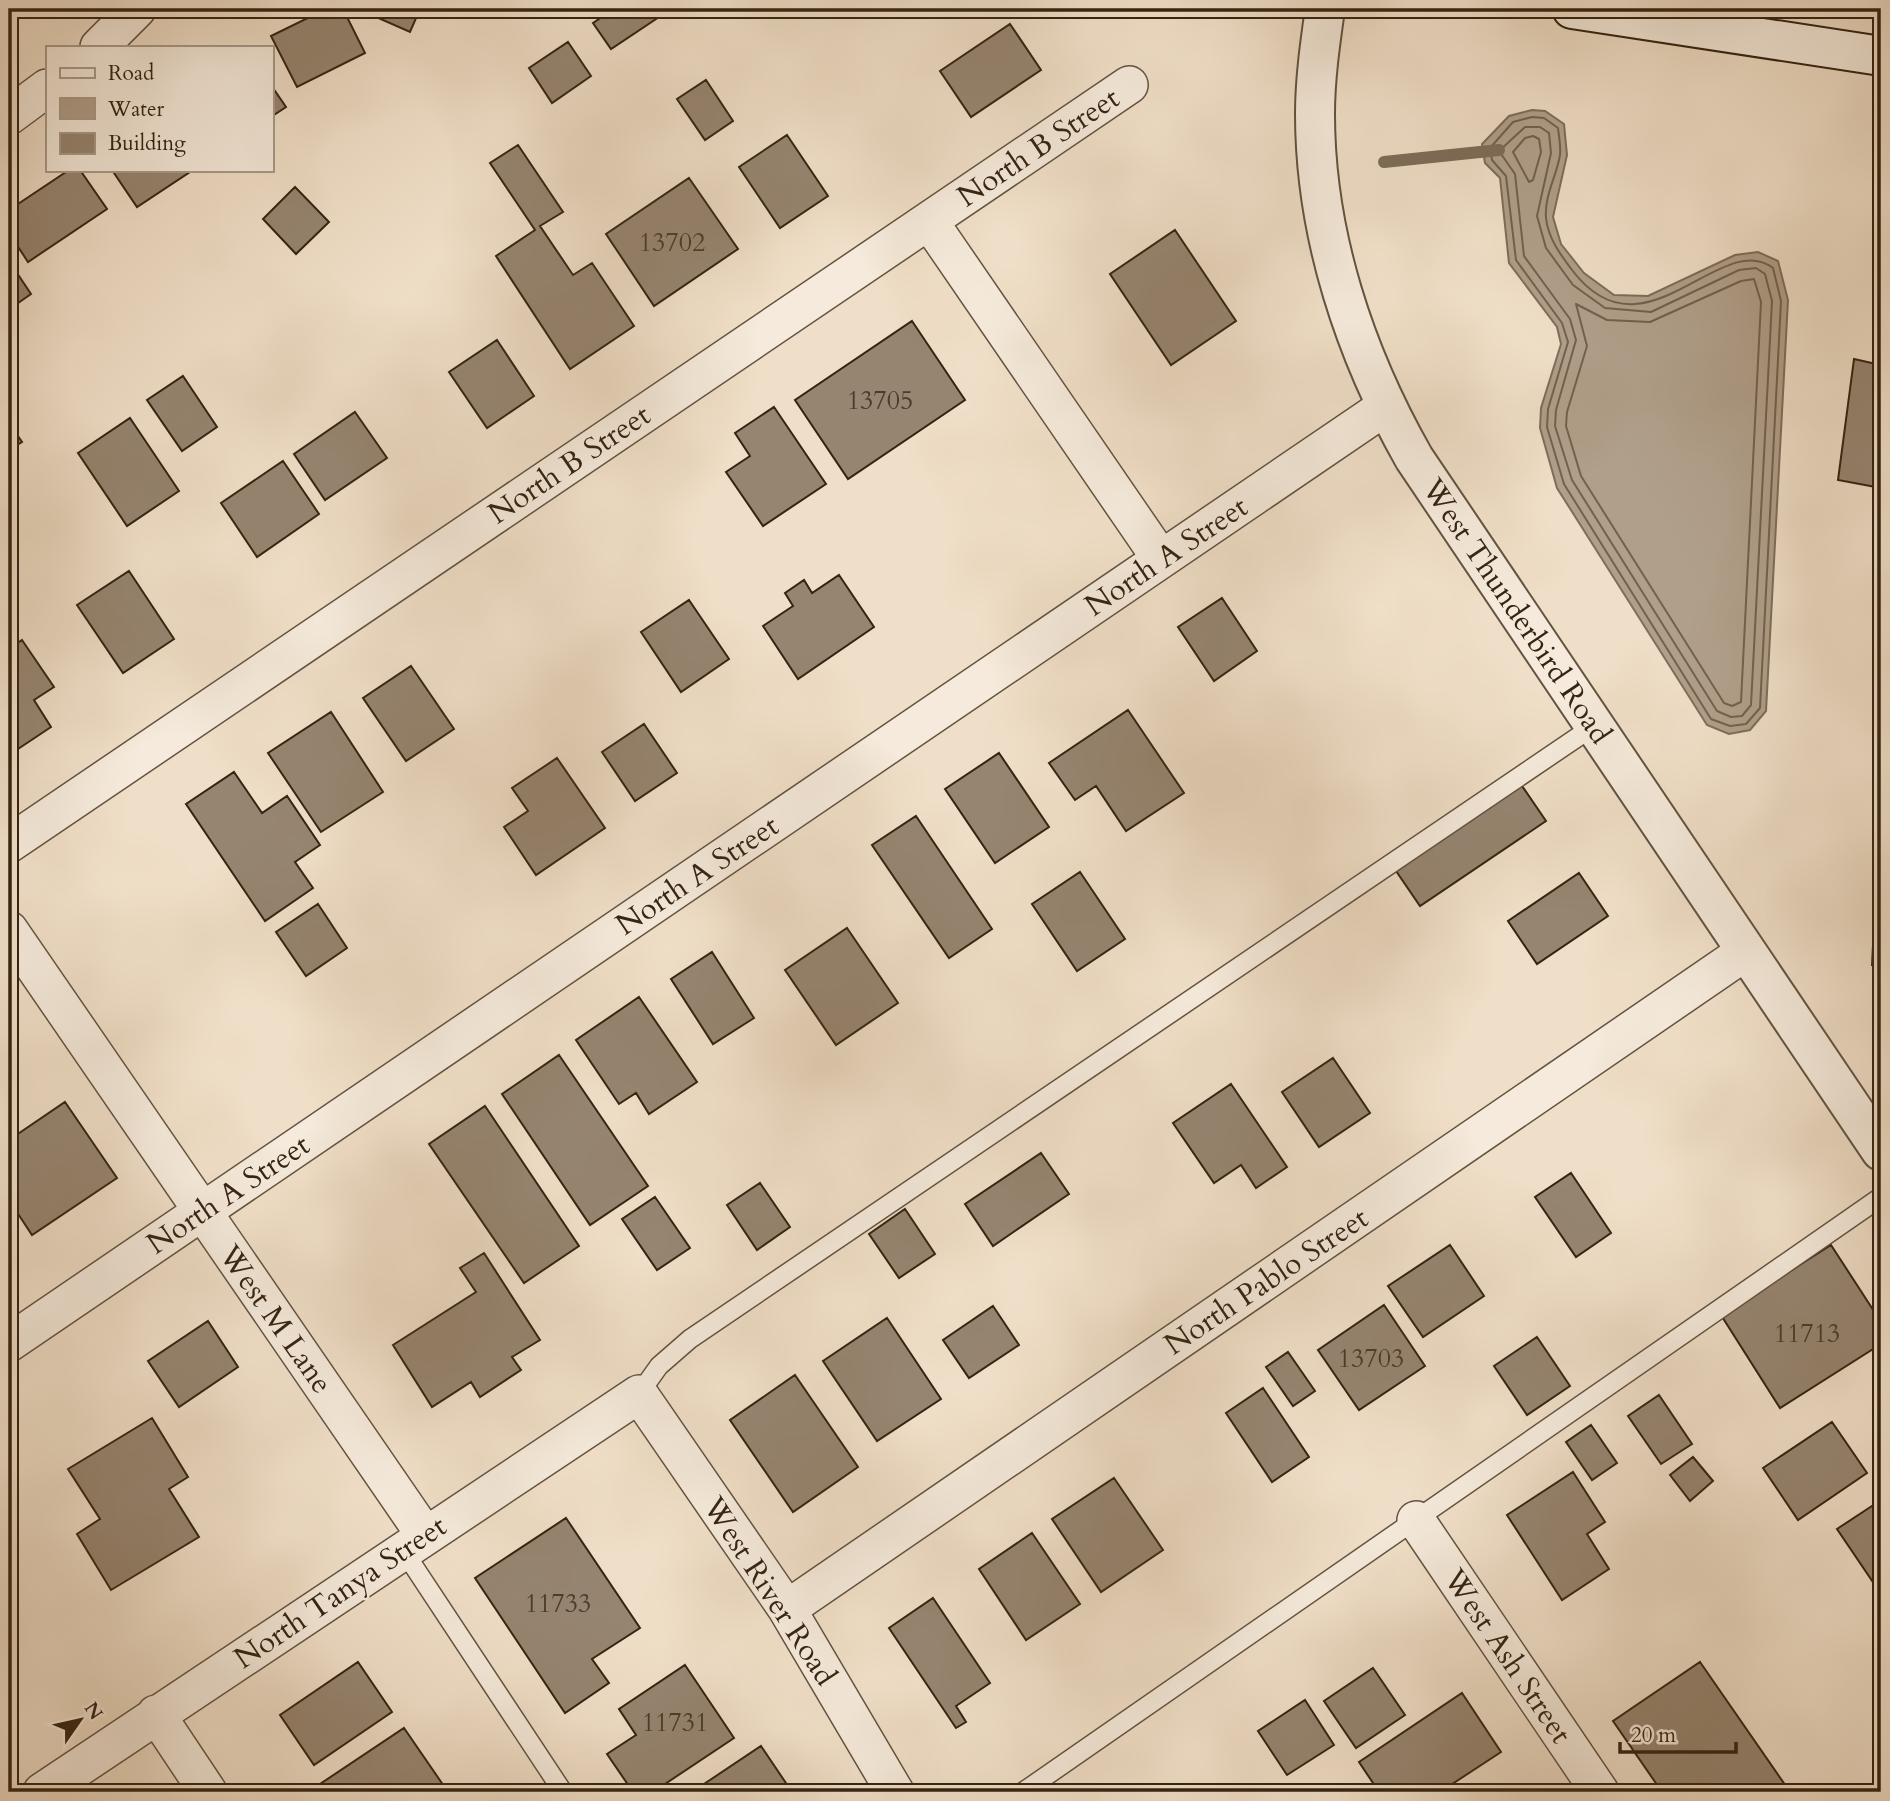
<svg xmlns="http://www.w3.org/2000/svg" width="1890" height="1801" font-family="Cardo,serif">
  <rect width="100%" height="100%" fill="#f0dfc8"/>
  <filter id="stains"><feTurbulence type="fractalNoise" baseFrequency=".00286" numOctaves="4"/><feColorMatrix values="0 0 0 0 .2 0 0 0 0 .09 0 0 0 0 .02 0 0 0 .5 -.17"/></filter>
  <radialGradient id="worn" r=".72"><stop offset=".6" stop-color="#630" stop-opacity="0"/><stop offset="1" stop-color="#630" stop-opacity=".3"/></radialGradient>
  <path fill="#b09f8a" stroke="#7e6e5a" stroke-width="2" d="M1532 110 1545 111 1564 124 1567 155 1553 217 1561 244 1584 273 1614 295 1648 296 1735 255 1758 252 1778 261 1788 300 1766 711 1750 730 1729 734 1707 725 1557 488 1540 428 1541 408 1561 344 1557 327 1509 263 1500 178 1485 163 1482 144 1509 116Z"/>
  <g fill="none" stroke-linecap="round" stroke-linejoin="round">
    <path stroke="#72624e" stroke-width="2" d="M1532 117 1544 118 1558 128C1559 137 1561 147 1560 155 1557 175 1544 196 1546 218 1548 238 1560 254 1572 270 1644 365 1720 228 1773 268L1781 301 1760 708 1746 724 1730 726 1711 719 1564 484 1547 427 1548 409 1568 342 1562 323 1516 260 1506 176 1492 160 1490 148 1513 122Z
      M1525 127H1540L1549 133 1551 153 1537 216 1546 248 1573 285 1605 308 1651 312 1739 270 1756 268 1765 274 1772 301 1751 705 1742 716 1731 717 1717 711 1572 480 1555 426 1556 410 1576 340 1570 319 1524 256 1515 174 1499 151Z
      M1533 136 1539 139 1541 152 1533 180 1529 182 1513 152 1525 138Z
      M1754 279 1761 302 1741 702 1732 706 1724 703 1581 476 1566 426 1567 412 1587 346 1576 304 1607 320 1650 322 1741 281Z"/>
    <path stroke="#7e6e5a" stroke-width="12" d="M1384 162 1499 150"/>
  </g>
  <path fill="#968571" stroke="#342412" stroke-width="2" d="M326 9H343L365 53 297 87 271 36Z
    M358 9H420L410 32Z
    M614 9H671L611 49 593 23Z
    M1010 24 1041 70 971 117 940 71Z
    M568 42 591 76 552 103 529 68Z
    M706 80 733 121 705 140 677 99Z
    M271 85 286 107 271 117Z
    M787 135 828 196 780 228 739 167Z
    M518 145 563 212 540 226 573 275 592 263 634 326 570 369 496 256 535 230 490 163Z
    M69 170H80L107 209 28 262 9 233V210Z
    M112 170H193L137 207Z
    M689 178 738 249 654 306 606 234Z
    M295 187 329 222 296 254 263 219Z
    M1175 230 1236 321 1171 365 1110 274Z
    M9 261 31 294 11 308 18 319 9 325Z
    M912 321 965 400 848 479 795 400Z
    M497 340 534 396 487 428 449 372Z
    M1854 359 1881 365V488L1838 480Z
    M183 376 217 427 182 451 147 400Z
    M774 407 826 484 763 526 726 472 750 456 735 433Z
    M355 412 387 458 325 500 294 454Z
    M130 418 179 491 127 526 78 453Z
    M9 423 22 442 9 450Z
    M283 461 319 514 257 557 221 503Z
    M129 571 174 639 123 673 77 605Z
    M839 575 874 627 798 679 763 626 793 606 785 593 804 580 812 593Z
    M1222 598 1257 651 1214 681 1178 627Z
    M689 600 729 659 681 692 641 632Z
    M22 640 54 687 34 700 51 727 9 755V649Z
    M411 666 454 729 406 761 363 698Z
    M1128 710 1184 793 1126 831 1096 786 1075 800 1049 763Z
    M331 712 383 792 321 832 268 753Z
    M644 724 677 773 635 801 602 752Z
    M999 753 1049 827 995 863 945 789Z
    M557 758 605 828 536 875 504 827 528 811 512 788Z
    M234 772 262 813 287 796 320 845 295 862 313 888 265 921 186 804Z
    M1520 783 1546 821 1420 906 1394 868Z
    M1881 785V966L1872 965Z
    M916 816 992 929 949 958 872 845Z
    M1080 872 1125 939 1077 971 1032 904Z
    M1579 873 1608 916 1537 964 1508 921Z
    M318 904 347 948 306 976 276 932Z
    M847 928 898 1003 836 1045 785 970Z
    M712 952 754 1018 713 1044 671 979Z
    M639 997 697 1082 649 1114 636 1093 619 1104 576 1040Z
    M559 1055 648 1186 590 1225 502 1094Z
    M1333 1058 1370 1113 1319 1147 1282 1092Z
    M1231 1084 1287 1167 1256 1188 1241 1165 1214 1183 1173 1123Z
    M65 1102 117 1178 32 1235 9 1200V1140Z
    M485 1106 579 1246 524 1283 429 1144Z
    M1041 1153 1069 1194 993 1246 965 1204Z
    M1571 1173 1611 1233 1576 1257 1535 1197Z
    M760 1183 790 1227 757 1250 727 1205Z
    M655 1197 690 1248 657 1270 622 1219Z
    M905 1209 935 1254 899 1278 869 1234Z
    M1450 1245 1484 1296 1423 1337 1388 1286Z
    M1831 1245 1881 1322V1344L1780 1408 1721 1315Z
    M484 1253 540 1340 512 1357 521 1370 480 1397 471 1382 432 1407 393 1345 476 1292 460 1268Z
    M1384 1305 1425 1366 1359 1410 1318 1350Z
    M993 1306 1019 1345 969 1378 943 1340Z
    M887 1318 941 1399 877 1441 823 1361Z
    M208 1321 238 1367 179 1407 148 1361Z
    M1537 1337 1570 1386 1527 1415 1494 1366Z
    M1288 1352 1315 1391 1293 1406 1266 1367Z
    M795 1375 858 1467 793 1512 730 1420Z
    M1263 1388 1309 1457 1272 1482 1226 1413Z
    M1659 1395 1692 1444 1661 1464 1628 1416Z
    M152 1418 188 1477 169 1489 199 1537 111 1590 77 1534 100 1519 68 1469Z
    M1832 1422 1867 1473 1798 1520 1763 1468Z
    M1591 1425 1617 1463 1592 1480 1566 1442Z
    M1693 1457 1713 1481 1690 1501 1670 1475Z
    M1573 1472 1605 1522 1587 1534 1609 1569 1562 1600 1507 1515Z
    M1114 1478 1163 1550 1101 1592 1052 1519Z
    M1881 1500V1594L1837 1529Z
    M566 1518 640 1628 592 1659 609 1683 565 1713 475 1578Z
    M1032 1533 1080 1604 1026 1640 979 1569Z
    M933 1598 990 1683 956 1706 966 1722 956 1728 889 1628Z
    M358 1662 392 1712 314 1765 280 1715Z
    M1700 1662 1790 1792H1662L1613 1721Z
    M685 1665 734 1738 653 1792H633L607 1754 636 1735 619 1709Z
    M1373 1668 1405 1715 1356 1748 1324 1701Z
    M1462 1693 1501 1752 1440 1792H1379L1359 1762Z
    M1305 1700 1334 1745 1287 1775 1258 1731Z
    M404 1728 448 1792H321L317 1786Z
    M761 1746 792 1792H701L698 1788Z"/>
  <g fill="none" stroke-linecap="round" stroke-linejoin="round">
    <g stroke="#635340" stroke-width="21">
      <path id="service" d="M639 1394 659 1366 690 1339 1594 726
        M403 1550 563 1792
        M1023 1792 1881 1197"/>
    </g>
    <g stroke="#635340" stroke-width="40">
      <path id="minor" d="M99 47 137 9
        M9 116 47 88
        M929 221 1161 559
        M9 844 1129 85
        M9 930 425 1535
        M9 1343 1385 407
        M1416 1520 1600 1792
        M787 1609 1745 952
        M156 1714 208 1792
        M42 1792 639 1394 787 1609 895 1792"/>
    </g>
    <g stroke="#635340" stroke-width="42">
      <path id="tertiary" d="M1325 9C1320 44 1315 79 1315 114 1315 235 1355 354 1414 458L1881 1151"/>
    </g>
    <g stroke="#342412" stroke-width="42">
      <path id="secondary" d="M1572 9 1881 56"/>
    </g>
    <use href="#service" stroke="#f5eadb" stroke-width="18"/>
    <use href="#minor" stroke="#f5eadb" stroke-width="37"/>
    <use href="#tertiary" stroke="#f5eadb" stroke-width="38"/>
    <use href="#secondary" stroke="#f5eadb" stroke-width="38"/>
  </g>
  <g text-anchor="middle" stroke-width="5" stroke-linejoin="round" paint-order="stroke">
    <g font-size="26" fill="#4c3c2a">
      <text x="672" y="251">13702</text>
      <text x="880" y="409">13705</text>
      <text x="1807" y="1342">11713</text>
      <text x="1371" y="1367">13703</text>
      <text x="558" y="1612">11733</text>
      <text x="675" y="1731">11731</text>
    </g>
    <g font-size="30" fill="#342412" stroke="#f5eadb">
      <text transform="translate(1038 147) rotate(-34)" y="10">North B Street</text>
      <text transform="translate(569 464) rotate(-34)" y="10">North B Street</text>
      <text transform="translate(1166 556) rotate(-34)" y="10">North A Street</text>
      <text transform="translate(1517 611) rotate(56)" y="10">West Thunderbird Road</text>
      <text transform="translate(697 875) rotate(-34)" y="10">North A Street</text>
      <text transform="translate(228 1194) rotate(-34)" y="10">North A Street</text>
      <text transform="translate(1266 1281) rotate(-34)" y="10">North Pablo Street</text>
      <text transform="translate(276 1319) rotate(55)" y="10">West M Lane</text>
      <text transform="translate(770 1591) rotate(57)" y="10">West River Road</text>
      <text transform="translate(340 1592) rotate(-34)" y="10">North Tanya Street</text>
      <text transform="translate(1508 1656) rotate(56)" y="10">West Ash Street</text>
    </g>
  </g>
  <rect width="1890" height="1801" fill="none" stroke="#f0dfc8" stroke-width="35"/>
  <rect x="10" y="10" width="1869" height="1780" fill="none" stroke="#342412" stroke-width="3.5"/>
  <rect x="18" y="18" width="1855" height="1766" fill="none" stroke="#342412" stroke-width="2"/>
  <rect x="46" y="46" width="228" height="126" fill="#f5eadb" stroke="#a89b8b" stroke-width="2"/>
  <rect x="60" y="68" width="35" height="10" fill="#f5eadb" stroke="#a89b8b" stroke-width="2"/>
  <text x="108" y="80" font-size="21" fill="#342412">Road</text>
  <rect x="60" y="98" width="35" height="21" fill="#b09f8a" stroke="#a89b8b" stroke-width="2"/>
  <text x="108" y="116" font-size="21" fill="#342412">Water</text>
  <rect x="60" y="133" width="35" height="21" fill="#968571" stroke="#a89b8b" stroke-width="2"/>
  <text x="108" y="150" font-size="21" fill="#342412">Building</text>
  <g transform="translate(80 1720) rotate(56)" stroke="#f5eadb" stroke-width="5" paint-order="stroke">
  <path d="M0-5L12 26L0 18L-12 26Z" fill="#342412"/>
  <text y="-10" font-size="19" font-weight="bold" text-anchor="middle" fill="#342412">N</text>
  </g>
  <path d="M1620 1742v10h116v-10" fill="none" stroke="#342412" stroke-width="3.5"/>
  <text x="1631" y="1742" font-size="21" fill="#342412" stroke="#f5eadb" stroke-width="5" paint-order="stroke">20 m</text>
  <rect width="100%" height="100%" filter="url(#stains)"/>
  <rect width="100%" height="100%" fill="url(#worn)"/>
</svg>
